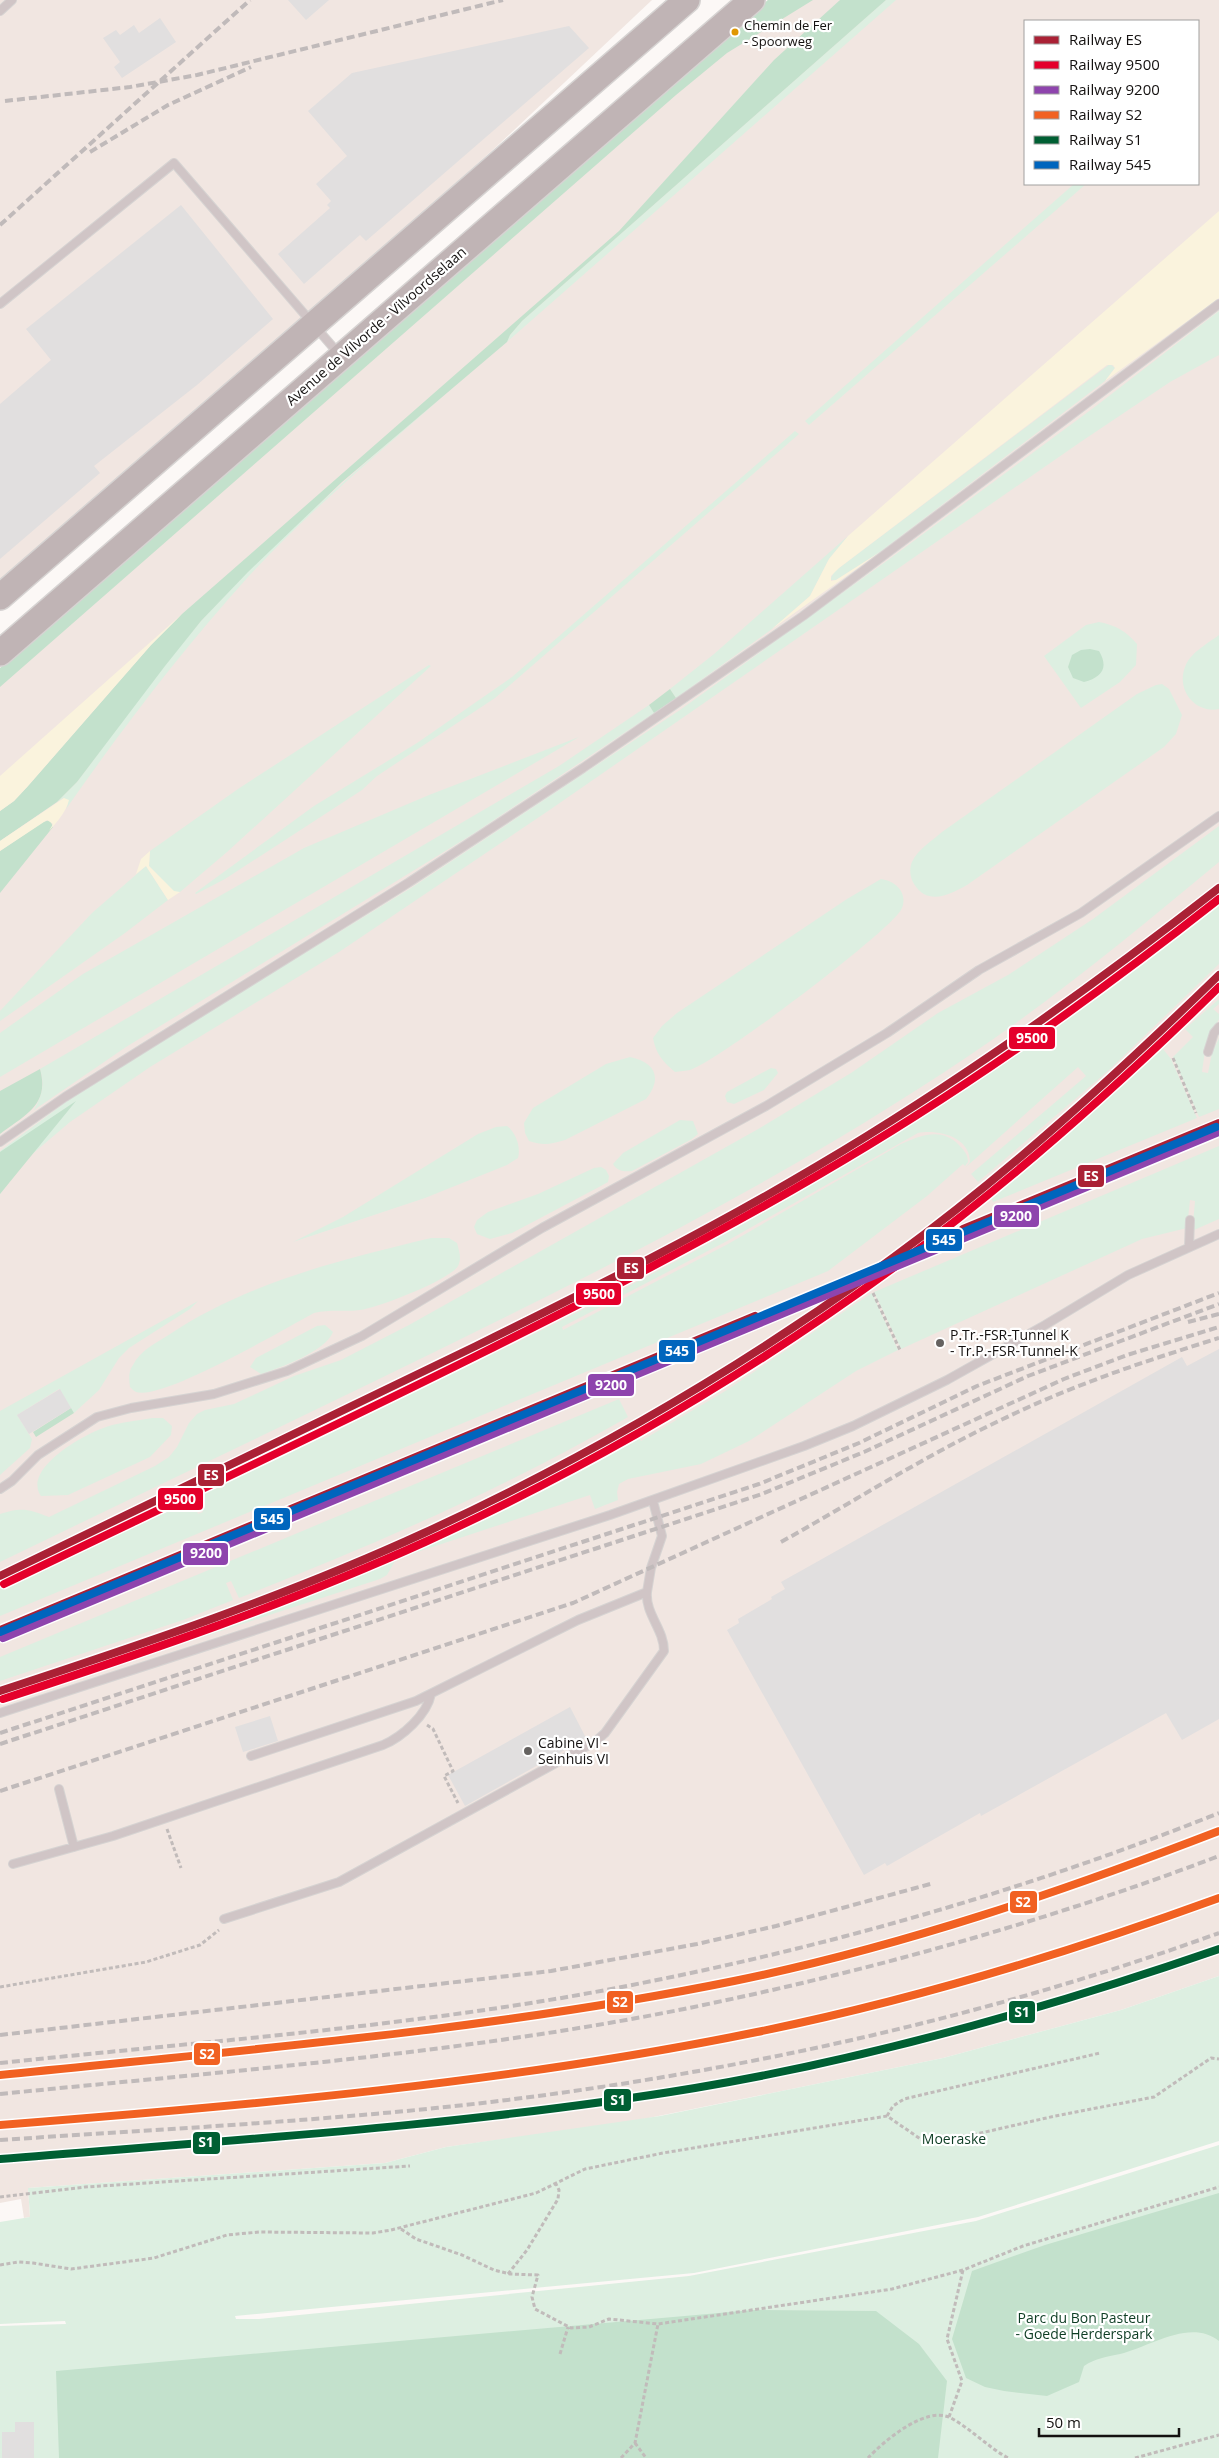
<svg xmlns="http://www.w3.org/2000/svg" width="1219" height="2458" font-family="'Open Sans',sans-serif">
  <rect width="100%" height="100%" fill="#fcf8f6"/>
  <path fill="#f1e6e1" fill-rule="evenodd" d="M0 0H652L496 147 107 494 0 583Z
    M768 0H1219V1976L1121 2010 943 2058 624 2123 446 2147 385 2163 28 2188 30 2217 24 2218 21 2199 0 2203V668ZM1025 21H1198V184H1025Z"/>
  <path fill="#ddefe1" d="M886 0H896L507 342 510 335 522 321Z
    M1074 184H1086L809 425 805 421Z
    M1219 311V355L1170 382 1082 441 551 809 339 952 150 1067 70 1122 30 1156 0 1194V1151L66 1102 199 1018 411 888 680 710 888 560 1096 406Z
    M1110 364 1115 368 1105 381 880 552 836 580H830L834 572 839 568Z
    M448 392C380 452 310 510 248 577 182 650 122 729 66 809L68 804 64 798 57 802 77 782C118 728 157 671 202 620 277 537 363 464 448 392Z
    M795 431 799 434 495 698 377 776 362 790 225 879 196 894 195 893 314 806 417 743 512 677Z
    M848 536 829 559 810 596 772 629 676 698 670 689 714 654Z
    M1099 622C1115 625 1126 631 1137 644L1136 665 1120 682 1081 708 1044 656 1086 625Z
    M1219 635V709C1195 714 1176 690 1185 667 1190 653 1207 644 1219 635Z
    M429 665 431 666 227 852 180 892H174L149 866 150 851 238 789Z
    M1162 684 1169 689 1182 715 1176 734 1164 747 967 885C949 895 928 906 914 884 910 877 909 869 912 862 918 849 932 841 942 832L1137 694 1156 685Z
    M649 705 654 713 473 834 126 1047 34 1110C42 1095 45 1085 40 1069L559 766Z
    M579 737 0 1077V1033L83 974 304 848 429 795Z
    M1219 826V862C1137 930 1055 998 967 1057 779 1183 579 1282 377 1380 251 1441 126 1501 0 1562V1514C21 1507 29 1509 49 1517L155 1466 169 1457 177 1447 189 1423 197 1414 205 1410 234 1404 294 1376 341 1360 409 1325 760 1128 851 1073 938 1013 1008 975 1093 919Z
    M146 866 168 900 125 933 0 1021V1011L92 913Z
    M881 879C895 881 908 892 902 908 894 929 717 1062 690 1070 686 1071 680 1071 675 1072 663 1062 656 1054 653 1038L662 1026 677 1013 847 899Z
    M1219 902V964L1109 1070 978 1182 971 1174 1086 1076 1078 1067 966 1167 970 1162C970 1136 937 1129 918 1133L727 1241 562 1327 563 1330 728 1244 901 1144C921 1135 942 1127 959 1145 964 1150 968 1155 968 1162L965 1166 963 1164 927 1196 828 1271 0 1616V1587L188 1498 194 1504 198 1514 203 1512 199 1501V1493C390 1402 585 1316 768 1210 926 1119 1078 1017 1219 902Z
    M1219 999V1004L1213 1009 1219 1014V1019L1206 1043 1202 1072 1208 1073 1212 1053 1219 1038V1109L1199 1117 1173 1057 1193 1037 1185 1029Z
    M1163 1049 1171 1059 1197 1118 993 1202 991 1197Z
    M630 1057C655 1062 663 1078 646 1099L565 1140C552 1144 543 1146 529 1141L525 1133 524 1123 533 1108 606 1064Z
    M771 1068 776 1069 778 1073 764 1090 734 1104 727 1102 725 1096 727 1092Z
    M680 1120 693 1121 698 1134 692 1139 632 1171C624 1172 617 1171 613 1164L623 1153Z
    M507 1126C516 1133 521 1147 518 1158L507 1165 425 1198 293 1242 343 1217 478 1134 496 1127Z
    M1219 1146V1219L1194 1230 1193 1224 1195 1201 1190 1200 1187 1228 1142 1239 901 1349 874 1292Z
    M601 1167 606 1170 609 1176 608 1182 599 1187 512 1233 490 1239 477 1234 474 1227 477 1220 488 1212 538 1194 594 1168Z
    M431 1238H449L457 1243C459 1251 462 1258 458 1266 450 1280 377 1308 360 1310 345 1312 330 1309 314 1313 286 1328 162 1401 136 1392 134 1391 132 1389 130 1387 129 1379 128 1372 133 1365 140 1351 154 1344 167 1336 245 1283 340 1260 431 1238Z
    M872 1293 898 1350 856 1371 749 1441 724 1453 701 1464 628 1479 619 1484 617 1492 618 1500 595 1509 590 1495 396 1559 387 1575 380 1579 0 1703V1700C106 1664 213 1630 317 1588 427 1543 532 1489 636 1433L641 1441 727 1390Z
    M198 1301 190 1309 129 1348 119 1358 99 1390 74 1413 59 1389 17 1415 32 1439 30 1448 0 1475V1411Z
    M325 1325 333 1332C326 1351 280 1368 261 1374L250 1367 256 1358 317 1326Z
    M619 1399 628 1417C503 1489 373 1545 239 1598L231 1581 226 1583 233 1600 183 1620 0 1681V1657Z
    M152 1418H163L172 1426 171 1435 150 1457 68 1495 41 1496C22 1469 84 1434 106 1427 120 1422 137 1421 152 1418Z
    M1219 1976V2141L978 2217 694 2273 235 2316 236 2319H259L689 2276 976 2221 1219 2145V2458H0V2326L66 2324 65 2321 0 2324V2222L30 2217 28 2188 385 2163 446 2147 660 2116 943 2058 1121 2010Z"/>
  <path fill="#c3e1cc" d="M768 0H813L727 53 676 95 0 687V668Z
    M840 0H886L522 321 510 335 507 342 342 482 248 572 201 621 165 666 77 782 57 802 0 841V811L14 801 28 786 151 645 182 614 619 231 774 60Z
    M1090 649 1099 651C1109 668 1102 677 1084 682L1073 678 1068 667 1072 655 1081 650Z
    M670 689 676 698 654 713 649 705Z
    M50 820 53 827 0 893V851L43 822Z
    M40 1069C50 1105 25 1115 0 1134V1091Z
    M76 1101 0 1194V1152Z
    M71 1408 74 1413 36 1437 33 1432Z
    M1219 2193V2341C1190 2318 1150 2347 1120 2354 1106 2357 1096 2358 1084 2366L1079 2382 1047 2396 1004 2391 985 2387 966 2378 952 2339 972 2271 1045 2245Z
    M753 2310 876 2311 919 2344 947 2381 938 2458H59L56 2371Z"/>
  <path fill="#faf3dd" d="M1219 211V298L1105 381 1115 368 1113 365H1107L839 568 831 576V581L836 580 880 552 772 629 810 596 829 559 848 536Z
    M182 614 151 645 28 786 14 801 0 811V776Z
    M64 798 69 800C66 812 57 822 49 831L53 824 47 820 0 851V841Z
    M150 851 149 866 174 891 180 892 168 900 146 866 136 874 141 859Z"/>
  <path fill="#e1dfdf" d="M288 0H329L306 20Z
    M160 18 176 42 122 78 114 67 120 62 103 38 116 30 120 35 134 25 139 33Z
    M569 26 589 48 366 241 360 235 304 284 278 254 330 208 327 205 331 201 316 184 347 156 308 111 352 73Z
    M181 205 273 319 197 385 94 466 100 473 0 559V404L51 360 26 329Z
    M1219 1349V1719L1182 1740 1166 1713 981 1816 980 1813 887 1866 885 1863 864 1875 727 1630 739 1623 738 1619 772 1599 771 1597 785 1589 781 1582 1182 1357 1187 1366Z
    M60 1389 71 1408 29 1434 17 1415Z
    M570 1707 586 1738 465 1806 448 1775Z
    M270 1716 278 1741 243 1752 235 1727Z
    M15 2422H34V2458H2V2432H15Z"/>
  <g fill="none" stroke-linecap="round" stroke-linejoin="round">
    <g stroke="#d6d3d2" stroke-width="10">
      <path id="lane" d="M0 11 12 0
        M0 304 174 163 338 353
        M1208 1052 1214 1033 1219 1027
        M0 1142 65 1097 408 883 583 768 803 616 1219 304
        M1189 1247 1190 1220
        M0 1489 12 1481 38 1455 97 1417 131 1408 214 1394 287 1371 362 1336 542 1228 766 1106 887 1033 979 970 1081 913 1219 816
        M0 1713 610 1515 804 1446 853 1426 947 1380 1045 1325 1128 1275 1219 1234
        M251 1756 416 1701 578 1620 647 1592 651 1568 662 1536 653 1501
        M59 1789 74 1847
        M13 1864 113 1836 383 1745C402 1737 427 1715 431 1694
        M224 1919 339 1882 596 1741 605 1733 664 1651C664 1629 645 1614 647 1592"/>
    </g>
    <g stroke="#d6d3d2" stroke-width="28">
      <path id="primary" d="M0 597 687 0
        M0 653 752 0"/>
    </g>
    <path stroke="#c1bbba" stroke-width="3" stroke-dasharray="4 2.5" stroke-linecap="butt" d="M1173 1058 1196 1113
      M873 1293 900 1350
      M427 1725 433 1729 453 1771 444 1776 458 1803
      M167 1829 181 1868
      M0 1987 146 1962 200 1945 219 1930
      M887 2116 893 2106 904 2099 1100 2053
      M0 2197 85 2187 410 2166
      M401 2229 416 2239 462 2255 494 2270 510 2274 538 2275 532 2297 535 2309 571 2328 589 2327 609 2319 658 2324 892 2289 963 2270 1023 2246 1219 2187
      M0 2265 18 2262 33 2263 71 2269 154 2258 227 2235 259 2232 373 2233 391 2230 536 2193 585 2169 663 2153 887 2116 922 2140 972 2135 1055 2116 1154 2097 1211 2058 1219 2059
      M508 2274 527 2250 558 2199 559 2190 556 2184
      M560 2354 568 2327
      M949 2417 962 2381 947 2339 963 2270
      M635 2443 646 2458
      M621 2458 635 2443 658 2324
      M868 2458C884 2441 926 2405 951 2418 971 2429 988 2447 1008 2458
      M1135 2458 1219 2435"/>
    <use href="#lane" stroke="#d0c5c6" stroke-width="8"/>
    <use href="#primary" stroke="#c0b4b5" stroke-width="25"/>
    <path stroke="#c0baba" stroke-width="4" stroke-dasharray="8 4" stroke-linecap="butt" d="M5 101 130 87 197 75 503 0
      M90 152 168 105 251 67
      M0 225 250 0
      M1188 1322 1219 1314
      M781 1542C855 1501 926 1455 1003 1419 1073 1385 1145 1361 1219 1338
      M0 1733 759 1484 859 1443 977 1386 1219 1293
      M0 1744 762 1494 864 1452 1028 1376 1219 1304
      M0 1791 573 1603 1064 1379 1127 1355 1219 1327
      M0 2035 551 1971 697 1944 776 1926 934 1883
      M0 2063C189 2043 380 2029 567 1997 790 1958 1009 1897 1219 1813
      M0 2094C228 2071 459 2054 684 2009 866 1972 1045 1922 1219 1856
      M0 2140C164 2129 328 2121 491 2102 738 2072 985 2018 1219 1933"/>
    <g stroke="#fff" stroke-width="11">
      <path id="rail-1" d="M963 1229 1219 1123
        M0 1576C159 1500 318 1424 476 1346 592 1289 708 1231 819 1165 959 1082 1091 988 1219 888
        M0 1630 755 1316
        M0 1691C143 1644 287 1596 424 1533 589 1457 747 1365 894 1257 1010 1172 1116 1075 1219 975"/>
    </g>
    <g stroke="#fff" stroke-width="11">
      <path id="rail-2" d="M4 1584C162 1508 321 1433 478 1355 594 1297 709 1239 820 1174 960 1093 1092 999 1219 899
        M3 1699C146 1652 288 1604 425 1542 592 1466 752 1372 900 1263 1013 1180 1118 1086 1219 987"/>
    </g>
    <g stroke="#fff" stroke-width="11">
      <path id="rail-3" d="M3 1638 1219 1132"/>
    </g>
    <g stroke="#fff" stroke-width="11">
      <path id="rail-4" d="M0 2075C245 2050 492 2030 734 1981 900 1947 1061 1892 1219 1831
        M0 2125C254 2105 507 2083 757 2032 914 2000 1068 1953 1219 1898"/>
    </g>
    <g stroke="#fff" stroke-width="11">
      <path id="rail-5" d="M0 2159C232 2140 465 2126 695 2088 874 2058 1048 2008 1219 1949"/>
    </g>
    <g stroke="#fff" stroke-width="11">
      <path id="rail-6" d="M0 1632 1216 1127"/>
    </g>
    <use href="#rail-1" stroke="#aa2135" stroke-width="8"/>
    <use href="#rail-2" stroke="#e4002b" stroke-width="8"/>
    <use href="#rail-3" stroke="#8e44ad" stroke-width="8"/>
    <use href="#rail-4" stroke="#f16122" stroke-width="8"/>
    <use href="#rail-5" stroke="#005f33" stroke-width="8"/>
    <use href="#rail-6" stroke="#0065bd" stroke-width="8"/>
  </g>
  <circle fill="#e09702" stroke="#fff" stroke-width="2" cx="735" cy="32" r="4.5"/>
  <g fill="#656260" stroke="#fff" stroke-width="2">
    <circle cx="940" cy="1343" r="5"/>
    <circle cx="528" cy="1751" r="5"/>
  </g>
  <g text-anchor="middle" stroke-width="4.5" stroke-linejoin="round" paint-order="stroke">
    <g font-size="13" fill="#141110" stroke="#fff" text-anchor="start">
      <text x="744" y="30">Chemin de Fer<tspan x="744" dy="16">- Spoorweg</tspan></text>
    </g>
    <g font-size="14" fill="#141110" stroke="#fff">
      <text transform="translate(376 326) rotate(-41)" y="5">Avenue de Vilvorde - Vilvoordselaan</text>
    </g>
    <g font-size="14" fill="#141110" stroke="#fff" text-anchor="start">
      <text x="950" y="1340">P.Tr.-FSR-Tunnel K<tspan x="950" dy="16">- Tr.P.-FSR-Tunnel-K</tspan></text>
      <text x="538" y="1748">Cabine VI -<tspan x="538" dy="16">Seinhuis VI</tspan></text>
    </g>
    <g font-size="14" fill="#0e3d24" stroke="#fff">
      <text x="954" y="2144">Moeraske</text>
      <text x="1084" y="2323">Parc du Bon Pasteur<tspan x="1084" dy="16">- Goede Herderspark</tspan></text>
    </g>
  </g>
  <g stroke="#fff" stroke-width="2">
    <rect x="1008" y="1026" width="48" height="24" rx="5" fill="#e4002b"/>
    <rect x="1077" y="1164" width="28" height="24" rx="5" fill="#aa2135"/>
    <rect x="993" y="1204" width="47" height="24" rx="5" fill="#8e44ad"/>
    <rect x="925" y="1228" width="38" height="24" rx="5" fill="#0065bd"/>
    <rect x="616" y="1256" width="29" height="24" rx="5" fill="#aa2135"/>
    <rect x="575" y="1282" width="47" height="24" rx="5" fill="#e4002b"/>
    <rect x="658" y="1339" width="38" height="24" rx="5" fill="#0065bd"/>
    <rect x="587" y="1373" width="48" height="24" rx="5" fill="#8e44ad"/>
    <rect x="197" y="1463" width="28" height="24" rx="5" fill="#aa2135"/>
    <rect x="157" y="1487" width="47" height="24" rx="5" fill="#e4002b"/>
    <rect x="253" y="1507" width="38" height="24" rx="5" fill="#0065bd"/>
    <rect x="182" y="1542" width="47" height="24" rx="5" fill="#8e44ad"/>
    <rect x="1009" y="1890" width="29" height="24" rx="5" fill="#f16122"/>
    <rect x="606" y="1990" width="28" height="24" rx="5" fill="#f16122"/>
    <rect x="1008" y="2000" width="28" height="24" rx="5" fill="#005f33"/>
    <rect x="193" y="2042" width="28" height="24" rx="5" fill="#f16122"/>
    <rect x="603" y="2088" width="29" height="24" rx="5" fill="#005f33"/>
    <rect x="192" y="2131" width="29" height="24" rx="5" fill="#005f33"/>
  </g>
  <g font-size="14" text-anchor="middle" font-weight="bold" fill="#fff">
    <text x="1032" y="1043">9500</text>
    <text x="1091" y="1181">ES</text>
    <text x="1016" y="1221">9200</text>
    <text x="944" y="1245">545</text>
    <text x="631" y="1273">ES</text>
    <text x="599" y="1299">9500</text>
    <text x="677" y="1356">545</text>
    <text x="611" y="1390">9200</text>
    <text x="211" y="1480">ES</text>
    <text x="180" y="1504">9500</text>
    <text x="272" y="1524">545</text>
    <text x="206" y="1558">9200</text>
    <text x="1023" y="1907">S2</text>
    <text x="620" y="2007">S2</text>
    <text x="1022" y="2017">S1</text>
    <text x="207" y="2059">S2</text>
    <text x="618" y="2105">S1</text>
    <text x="206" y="2147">S1</text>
  </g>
  <rect x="1024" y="20" width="175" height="165" fill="#ffffff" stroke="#a1a09f"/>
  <rect x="1034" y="36" width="25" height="8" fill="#aa2135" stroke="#a1a09f"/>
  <text x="1069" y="45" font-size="15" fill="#141110">Railway ES</text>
  <rect x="1034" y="61" width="25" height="8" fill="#e4002b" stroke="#a1a09f"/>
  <text x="1069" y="70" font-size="15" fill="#141110">Railway 9500</text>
  <rect x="1034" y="86" width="25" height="8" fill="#8e44ad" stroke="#a1a09f"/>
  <text x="1069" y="95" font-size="15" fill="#141110">Railway 9200</text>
  <rect x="1034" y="111" width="25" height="8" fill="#f16122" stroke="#a1a09f"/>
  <text x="1069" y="120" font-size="15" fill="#141110">Railway S2</text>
  <rect x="1034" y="136" width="25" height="8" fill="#005f33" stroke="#a1a09f"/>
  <text x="1069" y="145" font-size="15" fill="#141110">Railway S1</text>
  <rect x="1034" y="161" width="25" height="8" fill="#0065bd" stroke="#a1a09f"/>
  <text x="1069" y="170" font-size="15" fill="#141110">Railway 545</text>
  <path d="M1039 2428v8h140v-8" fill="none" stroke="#141110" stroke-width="2.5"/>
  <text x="1046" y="2428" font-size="15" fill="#141110" stroke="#ffffff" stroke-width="4" paint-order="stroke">50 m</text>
</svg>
